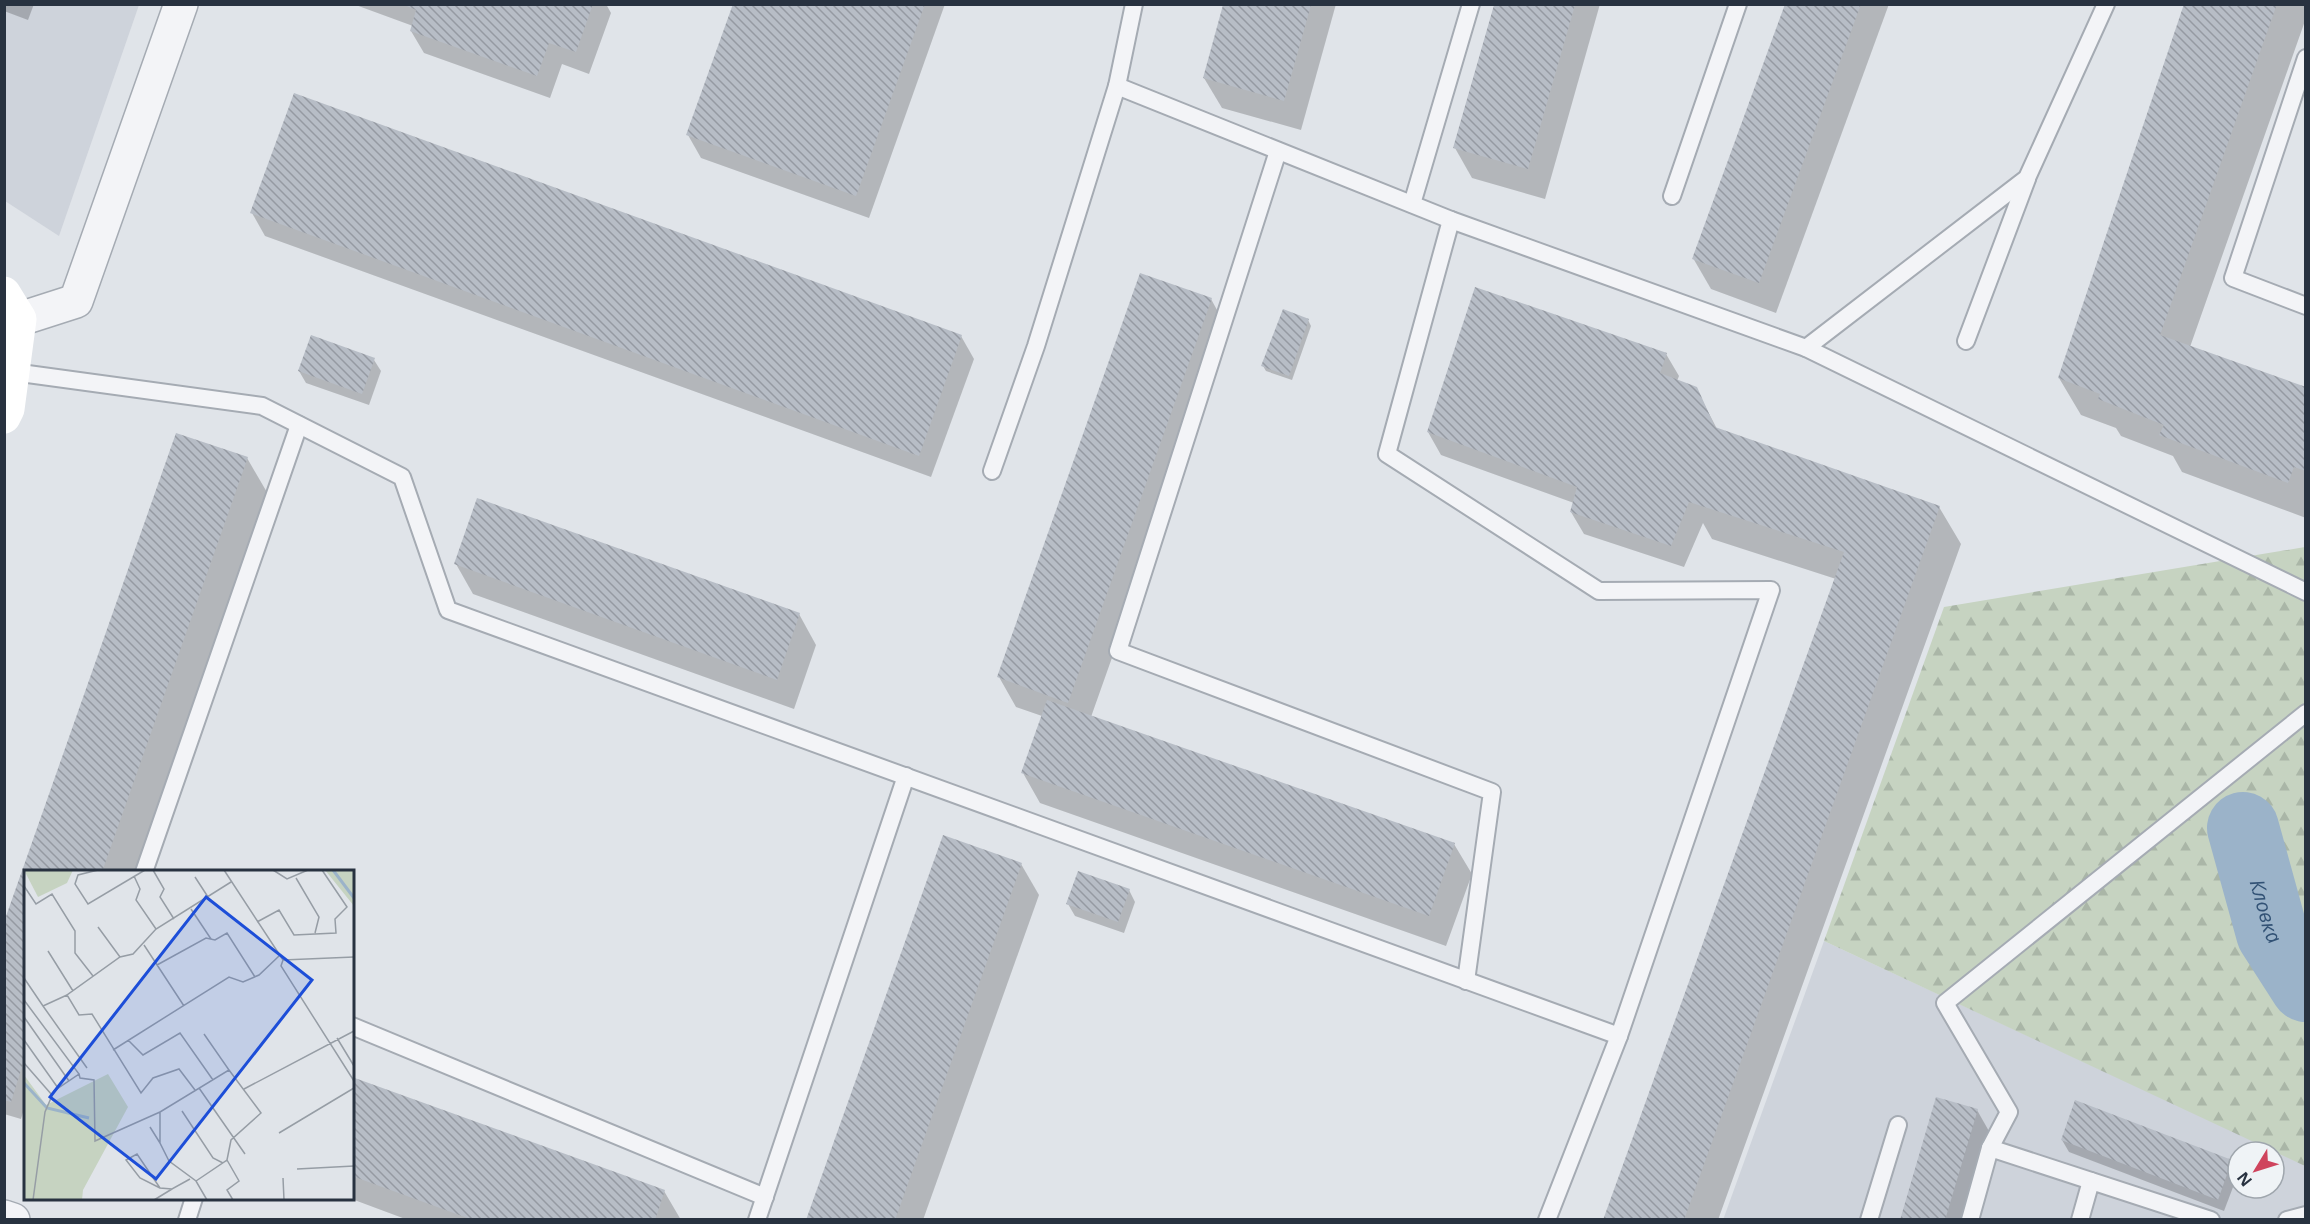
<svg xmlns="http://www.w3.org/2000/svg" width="2310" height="1224" font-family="'Open Sans',sans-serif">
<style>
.built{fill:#ced3db;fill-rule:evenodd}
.forest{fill:url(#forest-firs)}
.shadow{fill:#0003}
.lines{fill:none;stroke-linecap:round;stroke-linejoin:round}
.river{stroke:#9bb3c9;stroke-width:72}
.building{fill:url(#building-back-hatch)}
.lane-casing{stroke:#a5abb3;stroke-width:20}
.street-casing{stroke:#a5abb3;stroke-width:36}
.lane{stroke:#f3f4f7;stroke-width:16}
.street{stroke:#f3f4f7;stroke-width:33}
.secondary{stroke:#fff;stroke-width:33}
.labels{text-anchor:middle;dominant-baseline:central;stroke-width:5;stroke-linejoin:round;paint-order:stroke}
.water-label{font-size:20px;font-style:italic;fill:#325275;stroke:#eff3f6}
.inset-river{fill:none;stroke:#9bb3c9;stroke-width:3}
.inset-road{fill:none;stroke:#969da5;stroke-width:1.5}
.view{fill:#1d4ed8;fill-opacity:0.15;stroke:#1d4ed8;stroke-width:3}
.inset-edge{fill:none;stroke:#283240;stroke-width:3}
</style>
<defs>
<pattern id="forest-firs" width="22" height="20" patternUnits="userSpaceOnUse" patternTransform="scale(1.5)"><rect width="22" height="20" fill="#c6d3c1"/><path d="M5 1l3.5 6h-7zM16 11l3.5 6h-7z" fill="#aab6a7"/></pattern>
<pattern id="building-back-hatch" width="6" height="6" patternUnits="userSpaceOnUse" patternTransform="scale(1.5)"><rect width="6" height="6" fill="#b7bdc6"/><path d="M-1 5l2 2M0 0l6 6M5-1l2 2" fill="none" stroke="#959aa2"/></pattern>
</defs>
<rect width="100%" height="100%" fill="#e0e4e9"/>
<g class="built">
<path d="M 4,5 L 139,5 L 59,236 L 5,201 Z"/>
<path d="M 1824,941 L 2305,1165 L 2305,1219 L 1723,1220 ZM 2238,1152 L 2274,1152 L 2274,1188 L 2238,1188 Z"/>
</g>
<path class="forest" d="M 2305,547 L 2305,1166 L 1824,941 L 1944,607 Z"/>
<g class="shadow">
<path d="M 4,4 L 34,4 L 28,20 L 4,11 Z"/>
<path d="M 353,4 L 606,4 L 611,13 L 589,74 L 562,64 L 550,98 L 424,53 L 411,31 L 413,26 Z"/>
<path d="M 735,4 L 945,4 L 869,218 L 701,158 L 688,135 Z"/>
<path d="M 1225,4 L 1336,4 L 1301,130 L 1222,108 L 1204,78 Z"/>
<path d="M 1495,4 L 1600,4 L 1545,199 L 1472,178 L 1455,148 Z"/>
<path d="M 1786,4 L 1889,4 L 1776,313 L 1711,289 L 1693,258 Z"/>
<path d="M 2186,4 L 2306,4 L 2306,18 L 2190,347 L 2306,388 L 2306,518 L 2182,472 L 2173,456 L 2121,436 L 2116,428 L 2081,415 L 2059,378 Z"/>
<path d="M 252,213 L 961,336 L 974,359 L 931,477 L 265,236 Z"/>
<path d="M 1211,299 L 1228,330 L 1091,717 L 1454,844 L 1472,874 L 1446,946 L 1040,803 L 1023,773 L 1042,716 L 1016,707 L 999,677 Z"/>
<path d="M 1308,320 L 1311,326 L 1292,380 L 1266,371 L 1263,366 Z"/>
<path d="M 1666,354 L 1679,376 L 1677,381 L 1696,388 L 1717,429 L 1939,507 L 1961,544 L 1718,1220 L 1604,1220 L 1836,579 L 1712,539 L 1703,523 L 1684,567 L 1584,534 L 1571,512 L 1574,503 L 1441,455 L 1428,432 Z"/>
<path d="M 374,360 L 381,371 L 369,405 L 306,383 L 299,371 Z"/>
<path d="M 176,435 L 247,458 L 268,494 L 136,872 L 26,872 L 26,1103 L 21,1119 L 4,1114 L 4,926 Z"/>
<path d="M 456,564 L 799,614 L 816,645 L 794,709 L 473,594 Z"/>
<path d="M 1021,864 L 1039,895 L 923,1220 L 808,1220 Z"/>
<path d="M 1129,890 L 1135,902 L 1124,933 L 1075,916 L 1068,904 Z"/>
<path d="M 352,1079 L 664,1191 L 681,1220 L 408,1220 L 349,1198 L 352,1198 Z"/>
<path d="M 1977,1110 L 1990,1133 L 1965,1220 L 1901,1220 Z"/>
<path d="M 2062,1140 L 2231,1161 L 2238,1174 L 2224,1211 L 2069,1152 Z"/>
</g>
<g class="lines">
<path class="river" id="s1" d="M 2243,828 L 2272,933 L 2306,986"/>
</g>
<g class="building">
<path d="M 402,4 L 593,4 L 576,52 L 549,43 L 537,76 L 410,31 L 416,10 Z"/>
<path d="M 733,4 L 925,4 L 856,196 L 686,135 Z"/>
<path d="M 1785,4 L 1861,4 L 1759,283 L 1692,259 Z"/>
<path d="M 2184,4 L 2277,4 L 2160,335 L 2306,387 L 2306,471 L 2294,467 L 2288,483 L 2159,435 L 2164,425 L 2098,399 L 2100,394 L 2058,378 Z"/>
<path d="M 1223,5 L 1311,5 L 1284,101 L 1203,78 Z"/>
<path d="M 1494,5 L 1575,5 L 1528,169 L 1453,148 Z"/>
<path d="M 294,93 L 962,335 L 919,456 L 250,213 Z"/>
<path d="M 1140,273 L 1212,298 L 1068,703 L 997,677 Z"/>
<path d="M 1475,287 L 1667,353 L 1660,373 L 1697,387 L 1715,427 L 1940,506 L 1684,1220 L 1603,1220 L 1844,552 L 1689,502 L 1671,546 L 1570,512 L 1577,487 L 1427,432 Z"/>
<path d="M 1283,309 L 1309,319 L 1289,376 L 1261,366 Z"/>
<path d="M 311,335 L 375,358 L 362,394 L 298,371 Z"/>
<path d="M 176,433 L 248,457 L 102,872 L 26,872 L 26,1054 L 11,1102 L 4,1100 L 4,922 Z"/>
<path d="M 477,498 L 800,613 L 777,680 L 454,564 Z"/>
<path d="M 1047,700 L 1455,843 L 1429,916 L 1021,773 Z"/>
<path d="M 943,835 L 1022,863 L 895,1220 L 806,1220 Z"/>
<path d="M 1078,871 L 1130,889 L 1118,922 L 1066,904 Z"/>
<path d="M 352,1077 L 665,1190 L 655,1220 L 473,1220 L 352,1176 Z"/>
<path d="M 1936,1097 L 1978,1109 L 1945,1220 L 1900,1220 Z"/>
<path d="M 2075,1100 L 2232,1160 L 2218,1200 L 2061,1140 Z"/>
</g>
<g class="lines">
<g class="lane-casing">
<g id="lane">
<path d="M 2306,58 L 2233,278 L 2306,306"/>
<path d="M 1117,86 L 1134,4"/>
<path d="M 1278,151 L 1118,651 L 1492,792 L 1466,981"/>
<path d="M 1672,196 L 1738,4"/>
<path d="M 1412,204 L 1471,4"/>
<path d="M 1451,220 L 1387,454 L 1599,591 L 1771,590 L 1619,1036 L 1547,1220"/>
<path d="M 1966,341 L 2027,179"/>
<path d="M 1806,348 L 2306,592"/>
<path d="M 13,372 L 262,406 L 402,477 L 448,610 L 1619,1036"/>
<path d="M 992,471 L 1036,346 L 1117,86 L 1451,220 L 1806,348 L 2027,178 L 2106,4"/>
<path d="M 144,872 L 299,425"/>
<path d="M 352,1026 L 765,1197"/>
<path d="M 1990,1148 L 2009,1112 L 1945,1003 L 2306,713"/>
<path d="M 187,1220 L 194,1198"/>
<path d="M 757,1220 L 906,776"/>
<path d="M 1869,1220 L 1898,1125"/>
<path d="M 1970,1220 L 1990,1148 L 2211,1220"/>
<path d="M 2080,1220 L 2091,1181"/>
<path d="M 2287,1220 L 2306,1215"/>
</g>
</g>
<g class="street-casing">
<g id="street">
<path d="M 20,319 L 76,301 L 181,4"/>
<path d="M 4,1217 L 13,1220"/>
</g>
</g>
<use href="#lane" class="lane"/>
<use href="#street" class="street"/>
<path class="secondary" d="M 4,293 L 20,319 L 8,409 L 4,417"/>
</g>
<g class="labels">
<g class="water-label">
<text stroke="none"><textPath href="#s1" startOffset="86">Кловка</textPath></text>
</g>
</g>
<g transform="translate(24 870)">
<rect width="330" height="330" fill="#e0e4e9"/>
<path d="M 0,0 L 49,0 L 43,13 L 14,27 Z" fill="#c6d3c1"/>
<path d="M 301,0 L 330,0 L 330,36 ZM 84,204 L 104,237 L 59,320 L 58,330 L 0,330 L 0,205 L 22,235 Z" fill="#c6d3c1"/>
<path class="inset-river" d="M 309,0 L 330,28M 0,213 L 23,238 L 65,248"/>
<path class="inset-road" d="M 74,0 L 54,5 L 51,14 L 64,34 L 121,0M 129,0 L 140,19 L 136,27 L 150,49M 200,0 L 259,90 L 330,87M 249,0 L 263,9 L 284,0M 110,6 L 116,19 L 112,30 L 132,59M 171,7 L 184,27M 272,8 L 295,47 L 291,63M 0,16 L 12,34 L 28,24 L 51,61 L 51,83 L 69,106M 167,39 L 187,69M 233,52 L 255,40 L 270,65 L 312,63 L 311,49 L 323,37 L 298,0M 74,57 L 96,87M 120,75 L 160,136M 24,81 L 49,121M 259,90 L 257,96 L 330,211M 133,95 L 182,68 L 191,70 L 203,63 L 231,107M 0,108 L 19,136 L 43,125M 0,130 L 55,204 L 30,221 L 21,242 L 9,330M 19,136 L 63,198M 0,147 L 45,211M 180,164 L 205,200 L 136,242 L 136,273 L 145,291 L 172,311 L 183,330M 313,168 L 330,196M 0,170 L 34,218M 104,170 L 119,185 L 156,163 L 189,210M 89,180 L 205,107 L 219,112 L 235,105 L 255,86M 0,193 L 28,225M 55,204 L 56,208 L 70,210 L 71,271 L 136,242M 175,218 L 221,284M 220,219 L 330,161M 171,220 L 155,199 L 129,208 L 117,223 L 68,144 L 55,145 L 43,125 L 96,87 L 109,84 L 132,59 L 207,12M 158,241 L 189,288 L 199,293M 126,257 L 136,273M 255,263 L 330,218M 203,290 L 215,311 L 203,320 L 209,330M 273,299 L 330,296M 259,308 L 260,330M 172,311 L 203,290 L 207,270 L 237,243 L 205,200M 136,318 L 116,308 L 102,290 L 113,284 L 136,318 L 148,319 L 166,309M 130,330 L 148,319"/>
<path class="view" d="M 182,27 L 288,110 L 132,309 L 26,227 Z"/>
<rect width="330" height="330" class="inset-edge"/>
</g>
<rect width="2310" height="1224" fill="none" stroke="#283240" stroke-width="12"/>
<g transform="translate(2256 1170) rotate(232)"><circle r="28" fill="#eff3f6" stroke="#9fa6ad" stroke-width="1.5"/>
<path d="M0-4.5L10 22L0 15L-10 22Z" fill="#cf445d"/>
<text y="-9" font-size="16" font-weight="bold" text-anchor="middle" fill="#283240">N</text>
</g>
</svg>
